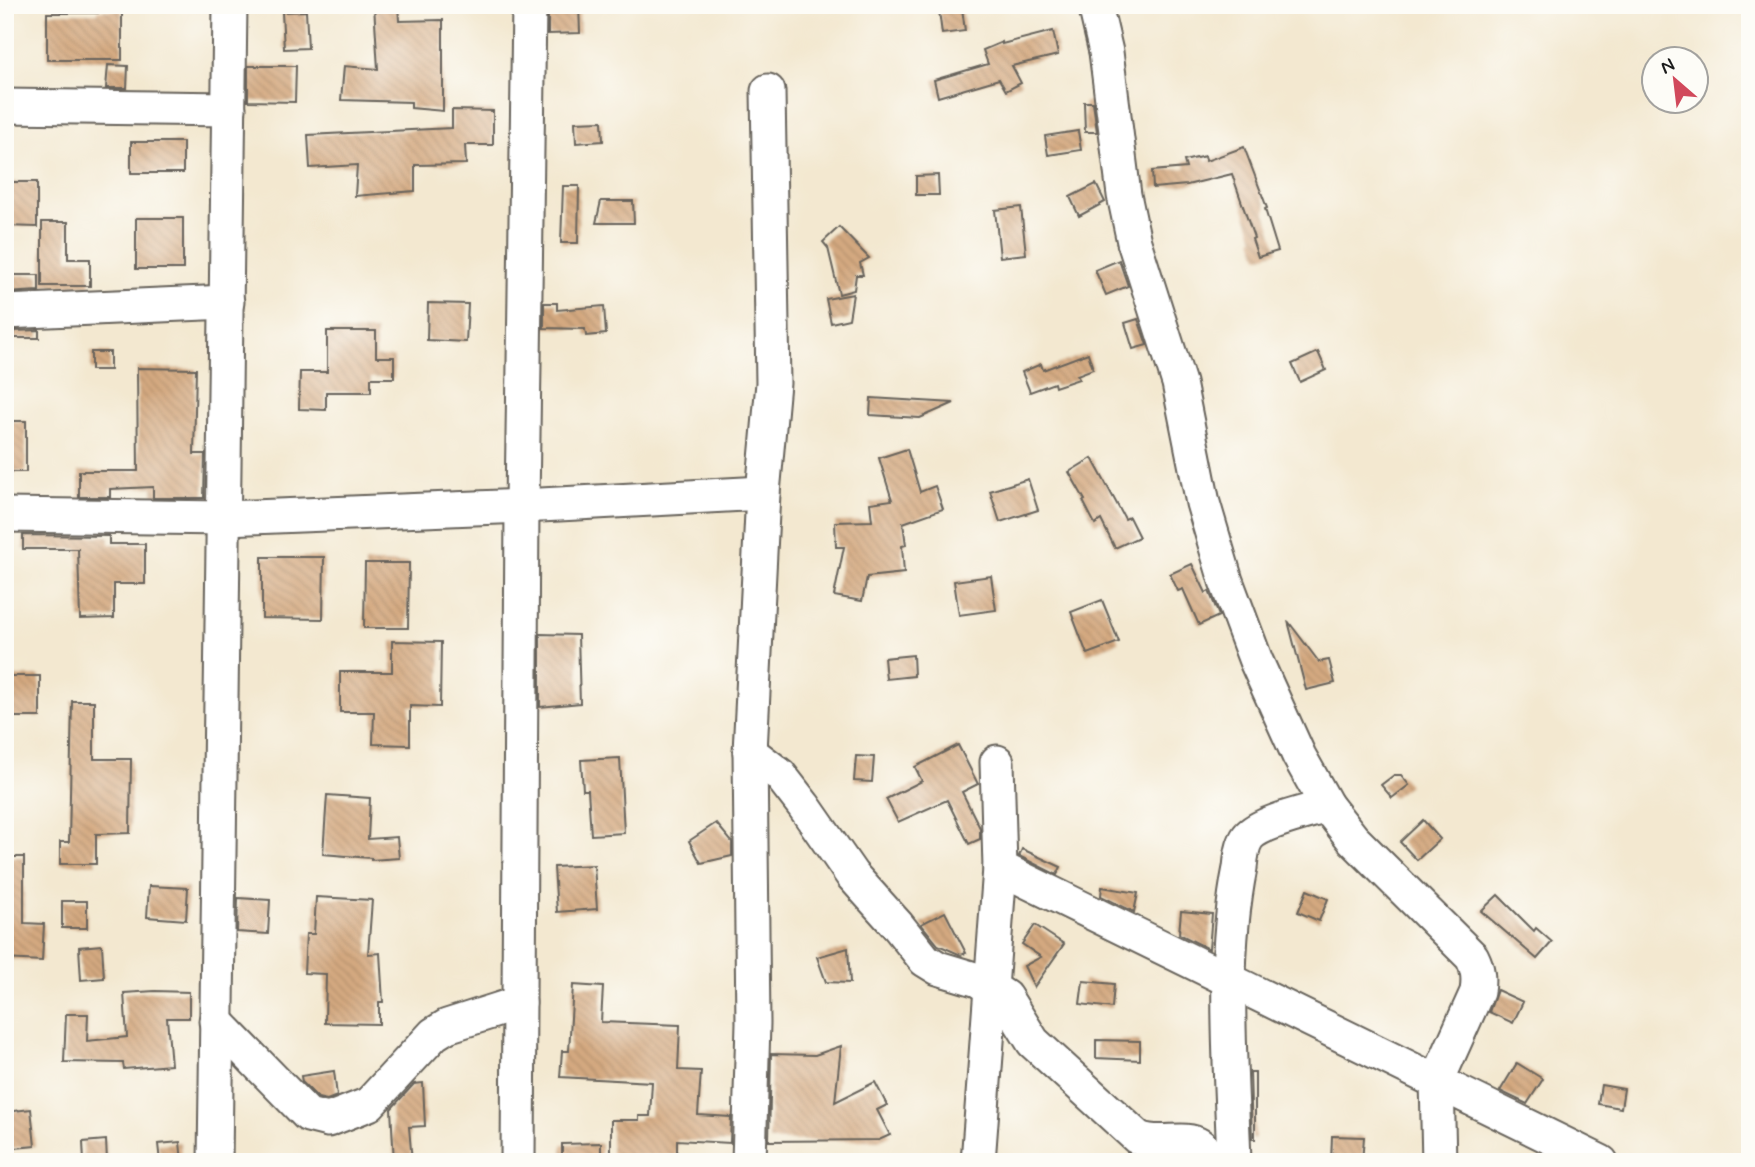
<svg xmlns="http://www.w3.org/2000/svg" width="1755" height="1167" font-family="Mynerve,sans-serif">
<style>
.building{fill:url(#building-back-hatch)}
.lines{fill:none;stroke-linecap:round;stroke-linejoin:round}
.minor-casing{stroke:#67635b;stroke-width:37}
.minor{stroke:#fff;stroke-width:33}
</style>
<defs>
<pattern id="building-back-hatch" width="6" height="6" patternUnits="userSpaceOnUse" patternTransform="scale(1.75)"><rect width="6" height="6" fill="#d4a980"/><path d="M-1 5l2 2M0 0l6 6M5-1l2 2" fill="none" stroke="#b5916e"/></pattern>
</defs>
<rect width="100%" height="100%" fill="#fdfcf7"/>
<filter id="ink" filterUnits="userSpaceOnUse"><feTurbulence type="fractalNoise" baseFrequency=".0143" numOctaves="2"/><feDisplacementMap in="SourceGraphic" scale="14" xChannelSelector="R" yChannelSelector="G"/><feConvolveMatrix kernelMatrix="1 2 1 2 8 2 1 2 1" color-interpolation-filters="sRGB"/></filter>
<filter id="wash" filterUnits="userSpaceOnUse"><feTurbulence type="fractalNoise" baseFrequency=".00686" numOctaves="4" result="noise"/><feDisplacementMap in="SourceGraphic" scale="28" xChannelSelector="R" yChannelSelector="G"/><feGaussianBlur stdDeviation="1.57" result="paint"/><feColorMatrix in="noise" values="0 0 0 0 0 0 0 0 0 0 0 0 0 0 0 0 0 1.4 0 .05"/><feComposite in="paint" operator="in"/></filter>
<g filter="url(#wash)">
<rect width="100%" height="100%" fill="#f3e8d0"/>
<g id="blocks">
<g class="building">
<path d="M 374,5 L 398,5 L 399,21 L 443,20 L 443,111 L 411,108 L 411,102 L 341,100 L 344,66 L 378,69 Z"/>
<path d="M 579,5 L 580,33 L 548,34 L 548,6 Z"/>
<path d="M 962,8 L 965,31 L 942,34 L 939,11 Z"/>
<path d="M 98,10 L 122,10 L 122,60 L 47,60 L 47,13 L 98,13 Z"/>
<path d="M 306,11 L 308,48 L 284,49 L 282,12 Z"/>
<path d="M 1053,31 L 1058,55 L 1012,66 L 1021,83 L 1006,91 L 999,79 L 938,97 L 934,80 L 988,64 L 983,50 L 1002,42 L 1002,44 Z"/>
<path d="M 108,65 L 128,66 L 127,88 L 106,88 Z"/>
<path d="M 248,66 L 296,66 L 295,102 L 248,101 Z"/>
<path d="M 1084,102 L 1093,102 L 1097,132 L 1085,132 Z"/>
<path d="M 452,110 L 493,111 L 493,145 L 465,145 L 466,164 L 415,165 L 415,191 L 355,196 L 357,165 L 310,168 L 308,135 L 452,128 Z"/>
<path d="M 602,121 L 603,141 L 576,143 L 575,122 Z"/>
<path d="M 1078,131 L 1081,150 L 1048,155 L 1045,136 Z"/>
<rect x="131" y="142" width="52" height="31"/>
<path d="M 1244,147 L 1267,208 L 1265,209 L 1278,251 L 1258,257 L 1252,239 L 1254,238 L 1232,174 L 1187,185 L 1153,188 L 1152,171 L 1186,168 L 1184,161 L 1205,156 L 1206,161 Z"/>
<path d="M 938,175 L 939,195 L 916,195 L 916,176 Z"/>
<path d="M 5,182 L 37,182 L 37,227 L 5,226 Z"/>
<path d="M 1096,184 L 1105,202 L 1079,216 L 1070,197 Z"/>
<path d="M 563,186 L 579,186 L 578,243 L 561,243 Z"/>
<path d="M 601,201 L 633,201 L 634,223 L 596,223 Z"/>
<path d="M 1021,207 L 1026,254 L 1000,257 L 995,210 Z"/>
<rect x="136" y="218" width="47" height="51"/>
<path d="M 42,222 L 68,222 L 68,259 L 90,259 L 90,286 L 42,286 Z"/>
<path d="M 839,227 L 869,258 L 860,263 L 863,275 L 856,275 L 854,290 L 839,294 L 828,248 L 823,242 Z"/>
<path d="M 1119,260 L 1128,286 L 1106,295 L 1095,270 Z"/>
<path d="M 5,275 L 39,275 L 39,291 L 5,293 Z"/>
<path d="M 853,294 L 849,319 L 831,323 L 826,299 Z"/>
<path d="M 428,303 L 468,304 L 466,342 L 427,340 Z"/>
<path d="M 544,303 L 557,303 L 557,310 L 604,306 L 606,334 L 586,336 L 585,329 L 544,328 Z"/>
<path d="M 1138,319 L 1147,345 L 1133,349 L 1125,323 Z"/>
<path d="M 39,330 L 39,338 L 14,338 L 14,331 Z"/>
<path d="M 327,331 L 376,331 L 376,357 L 394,357 L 394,378 L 371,378 L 371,392 L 326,392 L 326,410 L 299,409 L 300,372 L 327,372 Z"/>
<rect x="91" y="352" width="19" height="18"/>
<path d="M 1318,352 L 1326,370 L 1300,382 L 1292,364 Z"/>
<path d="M 1088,353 L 1093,369 L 1077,375 L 1079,379 L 1055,387 L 1054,383 L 1030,392 L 1022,372 L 1041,364 L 1043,370 Z"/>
<path d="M 137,368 L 196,369 L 194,454 L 205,454 L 204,498 L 153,498 L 153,487 L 110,489 L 110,497 L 79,497 L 79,471 L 138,471 Z"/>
<path d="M 871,398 L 954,403 L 920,418 L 870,415 Z"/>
<rect x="5" y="421" width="21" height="51"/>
<path d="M 907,449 L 920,492 L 935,486 L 943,509 L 903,523 L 906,545 L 902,546 L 904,573 L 867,577 L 862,601 L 834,596 L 844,547 L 836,547 L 835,522 L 872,521 L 870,503 L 892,500 L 879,458 Z"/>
<path d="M 1092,458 L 1125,519 L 1129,517 L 1139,537 L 1115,548 L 1101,520 L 1095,524 L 1083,501 L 1085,500 L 1069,472 Z"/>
<path d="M 1028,479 L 1038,510 L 1000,522 L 990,491 Z"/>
<path d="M 23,535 L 109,536 L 109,544 L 145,544 L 145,584 L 114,584 L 114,618 L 80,619 L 78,549 L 23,549 Z"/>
<path d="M 262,557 L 324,557 L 323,619 L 262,618 Z"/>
<path d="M 365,563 L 409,563 L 408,628 L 364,628 Z"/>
<path d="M 1192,564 L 1206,593 L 1209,591 L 1219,616 L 1199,625 L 1183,589 L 1178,591 L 1170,574 Z"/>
<path d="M 991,576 L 996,610 L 959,615 L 954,581 Z"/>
<path d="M 1102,600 L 1119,642 L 1087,654 L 1071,612 Z"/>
<path d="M 1288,621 L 1319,662 L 1329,660 L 1335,683 L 1306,690 Z"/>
<path d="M 540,634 L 578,635 L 580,703 L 540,707 Z"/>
<path d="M 392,641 L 441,642 L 440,707 L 410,706 L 410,745 L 373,744 L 374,712 L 340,712 L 340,672 L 392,672 Z"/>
<path d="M 913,655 L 914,676 L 886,679 L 884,658 Z"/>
<rect x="5" y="676" width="35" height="41"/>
<path d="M 72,701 L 94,701 L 94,759 L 131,759 L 130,833 L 96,834 L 96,864 L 60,864 L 60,842 L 69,842 Z"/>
<path d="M 958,745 L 978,784 L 962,792 L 980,828 L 980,839 L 969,844 L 947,800 L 898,822 L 886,799 L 922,781 L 915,767 Z"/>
<path d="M 856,756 L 874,757 L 872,782 L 854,781 Z"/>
<path d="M 620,758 L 624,833 L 591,835 L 588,790 L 583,790 L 581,760 Z"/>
<path d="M 1394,775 L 1401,775 L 1409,785 L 1392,798 L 1381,785 Z"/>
<path d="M 327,795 L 370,798 L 368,839 L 397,837 L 399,858 L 371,860 L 371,858 L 323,854 Z"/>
<path d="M 1423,820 L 1440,839 L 1417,860 L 1400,842 Z"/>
<path d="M 716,823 L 732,842 L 732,856 L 701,863 L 689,841 Z"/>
<path d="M 1022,849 L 1061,867 L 1057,875 L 1019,856 Z"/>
<path d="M 5,857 L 24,857 L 24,923 L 44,924 L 42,961 L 5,959 Z"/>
<path d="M 594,865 L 597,909 L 557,912 L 554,867 Z"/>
<path d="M 149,886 L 188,888 L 186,920 L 147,917 Z"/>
<path d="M 1102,887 L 1138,893 L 1134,912 L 1101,896 Z"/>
<path d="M 1307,890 L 1328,899 L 1319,921 L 1298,912 Z"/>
<path d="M 1498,895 L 1534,931 L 1536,928 L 1552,942 L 1537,959 L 1481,911 Z"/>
<path d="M 316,897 L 372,900 L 368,954 L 380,953 L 383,1002 L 379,1002 L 379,1024 L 325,1023 L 326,974 L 304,973 L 306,934 L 314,934 Z"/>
<path d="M 238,898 L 270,900 L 268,934 L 237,932 Z"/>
<rect x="62" y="901" width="25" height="27"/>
<path d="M 1181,911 L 1212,914 L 1209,949 L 1179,934 Z"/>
<path d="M 945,912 L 966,953 L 961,955 L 938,945 L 921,924 Z"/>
<path d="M 1035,925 L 1064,944 L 1034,987 L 1024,966 L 1041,957 L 1022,944 Z"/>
<path d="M 102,945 L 104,978 L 81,980 L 79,947 Z"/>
<path d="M 848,948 L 850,983 L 826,982 L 817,957 Z"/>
<path d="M 1083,981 L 1114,984 L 1112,1008 L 1080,1004 Z"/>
<path d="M 573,985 L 603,987 L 601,1022 L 680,1025 L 678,1070 L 701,1071 L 698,1115 L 731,1117 L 730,1143 L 677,1140 L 677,1156 L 611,1156 L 611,1120 L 639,1120 L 639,1116 L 650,1116 L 652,1082 L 560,1077 L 562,1051 L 569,1051 Z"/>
<path d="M 1497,990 L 1523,1002 L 1513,1023 L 1489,1012 Z"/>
<path d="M 155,991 L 189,992 L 189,1018 L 167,1018 L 171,1065 L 124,1069 L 123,1063 L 64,1062 L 66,1014 L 88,1014 L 87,1041 L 127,1037 L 124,993 Z"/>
<path d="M 1096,1040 L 1140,1041 L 1140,1060 L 1096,1058 Z"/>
<path d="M 841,1046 L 835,1102 L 875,1082 L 887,1105 L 877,1110 L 890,1135 L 879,1140 L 769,1141 L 771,1054 L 815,1055 Z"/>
<path d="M 1517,1063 L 1543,1079 L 1527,1104 L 1500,1091 Z"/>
<path d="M 334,1071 L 337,1096 L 327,1100 L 318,1098 L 302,1082 L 301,1076 Z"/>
<path d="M 1250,1072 L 1255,1072 L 1255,1139 L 1252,1139 Z"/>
<path d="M 423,1083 L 425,1126 L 409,1127 L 412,1162 L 394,1162 L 391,1109 L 414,1084 Z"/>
<path d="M 1601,1085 L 1624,1089 L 1621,1108 L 1598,1104 Z"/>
<path d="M 31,1109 L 35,1146 L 5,1149 L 5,1112 Z"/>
<path d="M 1332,1136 L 1364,1137 L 1362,1162 L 1331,1162 Z"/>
<path d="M 106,1140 L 107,1161 L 84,1162 L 83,1142 Z"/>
<path d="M 180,1142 L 182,1162 L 160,1162 L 158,1144 Z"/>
<path d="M 601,1143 L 601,1162 L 562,1162 L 562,1144 Z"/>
</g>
</g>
</g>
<g filter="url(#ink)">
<use href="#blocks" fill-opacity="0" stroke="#67635b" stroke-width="2"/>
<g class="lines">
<g class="minor-casing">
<g id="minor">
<path d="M 1095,5 L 1106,52 L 1124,195 L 1134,242 L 1179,383 L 1203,503 L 1226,581 L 1256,661 L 1299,756 L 1327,806 L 1353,839 L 1472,957 C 1478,969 1479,978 1477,992 L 1437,1081 L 1439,1162"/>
<path d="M 5,106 L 229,109"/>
<path d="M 5,312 L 227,302"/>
<path d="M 5,515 L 225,518 L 522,506 L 763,493"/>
<path d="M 750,752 L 780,775 L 804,806 L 852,875 L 898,926 L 925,960 L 938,968 L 978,980 L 1005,997 L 1033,1042 L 1137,1137 C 1156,1148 1184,1135 1199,1145 C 1205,1149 1210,1156 1215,1162"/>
<path d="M 1000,868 L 1601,1162"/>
<path d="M 216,1021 L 308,1115 L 328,1120 L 369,1104 L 434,1034 L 447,1026 L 519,1003"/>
<path d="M 215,1162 L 230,5"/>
<path d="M 518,1162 L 522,506 L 529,5"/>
<path d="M 749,1162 L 753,1023 L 750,752 L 763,493 L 773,383 L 768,91"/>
<path d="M 978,1162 L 1000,868 L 997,762"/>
<path d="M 1234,1162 C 1231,1065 1221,963 1240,868 C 1241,858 1242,845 1248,837 C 1260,822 1308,812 1327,806"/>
</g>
</g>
<use href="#minor" class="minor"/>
</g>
</g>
<rect width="1755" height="1167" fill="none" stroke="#fdfcf7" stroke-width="28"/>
<g transform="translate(1675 80) rotate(332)"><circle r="33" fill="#fdfcf7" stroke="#a3a29f" stroke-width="2"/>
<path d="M0-5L12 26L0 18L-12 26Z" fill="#d1495b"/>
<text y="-10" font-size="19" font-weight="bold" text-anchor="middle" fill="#1c1c1c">N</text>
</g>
</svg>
